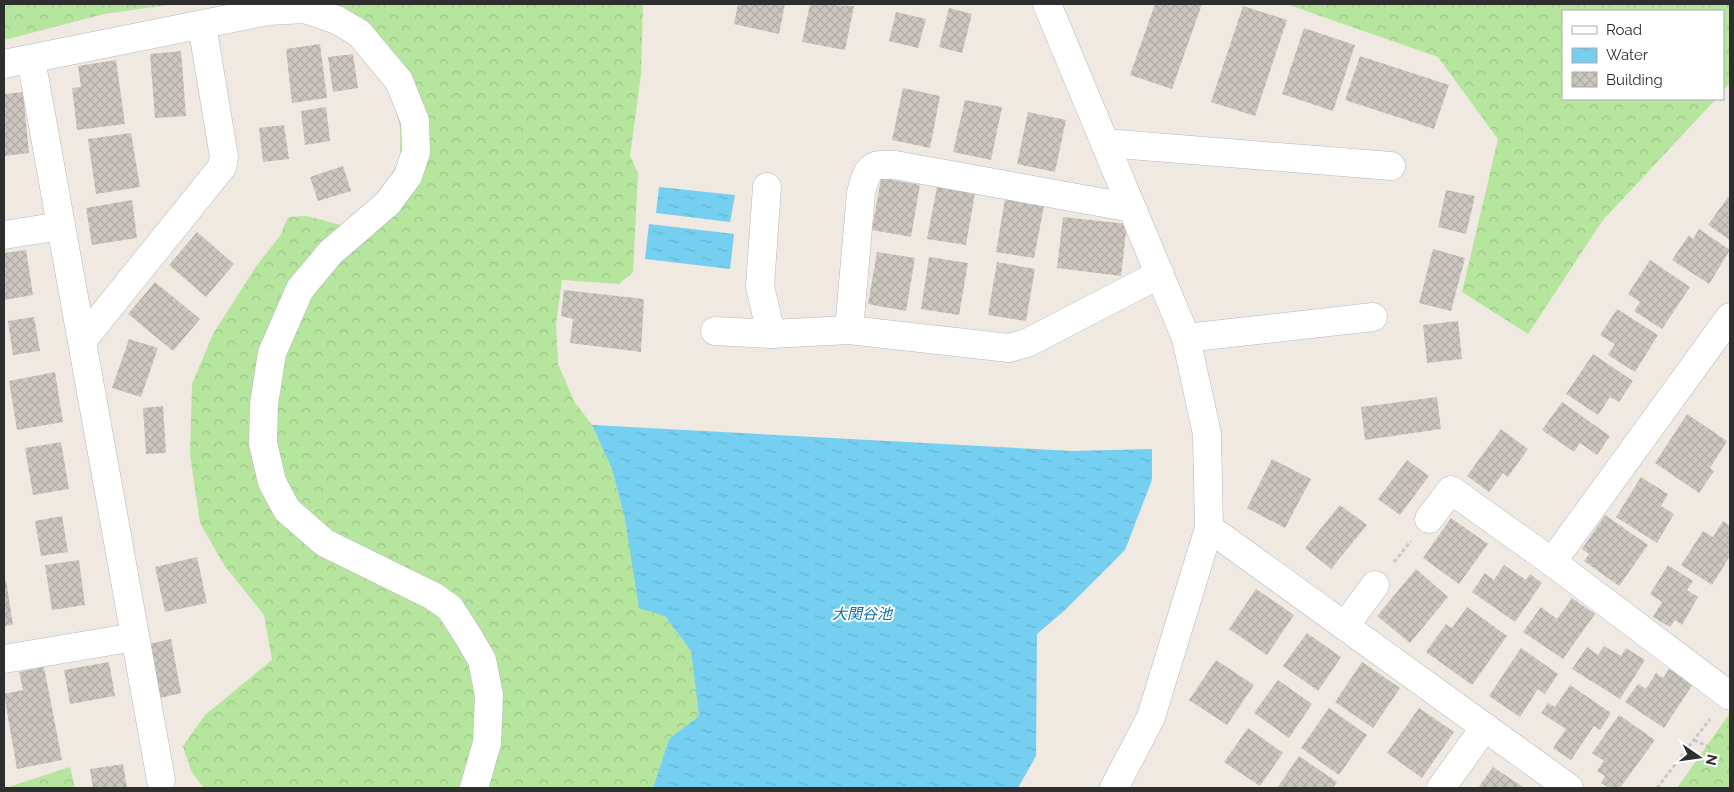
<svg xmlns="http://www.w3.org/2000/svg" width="1734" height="792" font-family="Raleway,'Noto Sans JP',sans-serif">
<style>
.forest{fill:url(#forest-crowns)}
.water{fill:url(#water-ripples)}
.building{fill:url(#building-cross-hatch)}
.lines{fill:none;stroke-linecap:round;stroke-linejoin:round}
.street-casing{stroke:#b4b7c1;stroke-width:29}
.secondary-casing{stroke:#b4b7c1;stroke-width:29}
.path{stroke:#c9c9c9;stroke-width:3;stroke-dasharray:4 2.5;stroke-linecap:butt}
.street{stroke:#fff;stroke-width:28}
.secondary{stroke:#fff;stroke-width:28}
.labels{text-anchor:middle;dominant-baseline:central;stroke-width:4;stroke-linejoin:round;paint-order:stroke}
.water-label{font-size:15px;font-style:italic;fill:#0d6fa3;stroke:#fff}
</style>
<defs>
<pattern id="forest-crowns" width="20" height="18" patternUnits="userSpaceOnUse" patternTransform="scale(1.25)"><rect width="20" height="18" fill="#b6e59e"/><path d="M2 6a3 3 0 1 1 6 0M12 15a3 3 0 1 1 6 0" fill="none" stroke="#9dc588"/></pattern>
<pattern id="water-ripples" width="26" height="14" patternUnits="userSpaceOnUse" patternTransform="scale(1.25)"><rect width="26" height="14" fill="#75cff0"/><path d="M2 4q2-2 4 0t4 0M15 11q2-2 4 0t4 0" fill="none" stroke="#66b2ce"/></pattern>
<pattern id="building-cross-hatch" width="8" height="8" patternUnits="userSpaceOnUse" patternTransform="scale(1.25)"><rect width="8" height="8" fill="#cbc7bf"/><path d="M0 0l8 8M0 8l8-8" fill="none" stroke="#afaba4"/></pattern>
</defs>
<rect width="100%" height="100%" fill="#efe9e1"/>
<g class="forest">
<path d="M 4,4 L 176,4 L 104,14 L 4,40 Z"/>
<path d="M 325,4 L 643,4 L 641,74 L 630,156 L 638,173 L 633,272 L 619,284 L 562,280 L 556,324 L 558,364 L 574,401 L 592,425 L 612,469 L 625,519 L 665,616 L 691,651 L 699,716 L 669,739 L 653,788 L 204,788 L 191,771 L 183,746 L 205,715 L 272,660 L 264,615 L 224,565 L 200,523 L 190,454 L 192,384 L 213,334 L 257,265 L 280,236 L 288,217 L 307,216 L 355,229 L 378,198 L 400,159 L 400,126 L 388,84 Z"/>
<path d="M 1286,4 L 1730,4 L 1730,83 L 1723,91 L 1723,11 L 1563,11 L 1563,99 L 1716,99 L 1603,220 L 1528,334 L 1462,292 L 1498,139 L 1438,57 Z"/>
<path d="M 1730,713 L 1730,788 L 1677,788 Z"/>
<path d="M 70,767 L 75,788 L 4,788 L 4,784 L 5,788 Z"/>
</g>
<g class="water">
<path d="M 659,187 L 735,195 L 730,222 L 656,213 Z"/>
<path d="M 649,224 L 734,234 L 730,269 L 645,259 Z"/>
<path d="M 592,425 L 1072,451 L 1152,449 L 1152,480 L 1125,550 L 1064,611 L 1037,634 L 1036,756 L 1018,788 L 653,788 L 669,739 L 699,716 L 691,651 L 665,616 L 639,608 L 625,519 L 612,469 Z"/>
</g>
<g class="building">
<path d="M 738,4 L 785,4 L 779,34 L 734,24 Z"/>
<path d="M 810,4 L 854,6 L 845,50 L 802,42 Z"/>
<path d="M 1155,4 L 1202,4 L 1172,89 L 1130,75 Z"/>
<path d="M 1243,6 L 1287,20 L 1255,116 L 1211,102 Z"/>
<path d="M 949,8 L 972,14 L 962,53 L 939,47 Z"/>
<path d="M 896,12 L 926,19 L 918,48 L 889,41 Z"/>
<path d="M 1304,28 L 1355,45 L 1333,111 L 1282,94 Z"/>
<path d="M 320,44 L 327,98 L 292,103 L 286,49 Z"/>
<path d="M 181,51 L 186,116 L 155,118 L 150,54 Z"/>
<path d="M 353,54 L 358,88 L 333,92 L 328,57 Z"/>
<path d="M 1360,56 L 1449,85 L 1434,129 L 1345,100 Z"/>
<path d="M 116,60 L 125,124 L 77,130 L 72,88 L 81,87 L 78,66 Z"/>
<path d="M 903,88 L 940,96 L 930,148 L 892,140 Z"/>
<path d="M 23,92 L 29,153 L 4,156 L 4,94 Z"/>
<path d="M 965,100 L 1002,107 L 991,160 L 953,152 Z"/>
<path d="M 326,107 L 330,141 L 305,145 L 301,111 Z"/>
<path d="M 1028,112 L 1066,120 L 1055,172 L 1017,164 Z"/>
<path d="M 284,125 L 289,159 L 263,162 L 259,128 Z"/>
<path d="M 131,133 L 140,187 L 96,194 L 88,139 Z"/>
<path d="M 343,166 L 351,191 L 318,201 L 310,177 Z"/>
<path d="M 881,178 L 920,185 L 911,237 L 872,230 Z"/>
<path d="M 937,187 L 975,193 L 966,245 L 927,239 Z"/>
<path d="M 1446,190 L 1475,196 L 1466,234 L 1438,227 Z"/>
<path d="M 1728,197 L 1730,199 L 1730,240 L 1708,225 Z"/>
<path d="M 1005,199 L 1044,206 L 1034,258 L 996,252 Z"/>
<path d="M 132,200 L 137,238 L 92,245 L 86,208 Z"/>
<path d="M 1063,217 L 1127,224 L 1121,276 L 1057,268 Z"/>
<path d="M 1699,229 L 1730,250 L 1709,284 L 1672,260 L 1689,235 L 1693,239 Z"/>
<path d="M 197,232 L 234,264 L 206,297 L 169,265 Z"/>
<path d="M 1433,249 L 1465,258 L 1451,311 L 1419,303 Z"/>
<path d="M 26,250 L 33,295 L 4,300 L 4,253 Z"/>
<path d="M 877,252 L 915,258 L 906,311 L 868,304 Z"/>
<path d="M 929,257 L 968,263 L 959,315 L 921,309 Z"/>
<path d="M 1650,260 L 1690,287 L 1662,329 L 1634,311 L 1640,302 L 1628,294 Z"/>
<path d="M 997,262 L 1035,269 L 1026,321 L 988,315 Z"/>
<path d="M 155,282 L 200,319 L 173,351 L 128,314 Z"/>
<path d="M 564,290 L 644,299 L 641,352 L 570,343 L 573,319 L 561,316 Z"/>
<path d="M 1617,309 L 1658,335 L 1635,372 L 1608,355 L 1615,344 L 1600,335 Z"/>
<path d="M 34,317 L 40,351 L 13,355 L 8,321 Z"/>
<path d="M 1458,321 L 1462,359 L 1427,363 L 1423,325 Z"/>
<path d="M 129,339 L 158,348 L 141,397 L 112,388 Z"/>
<path d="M 1593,354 L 1633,381 L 1619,402 L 1610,397 L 1598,415 L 1566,394 Z"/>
<path d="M 55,372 L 63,422 L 17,430 L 9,381 Z"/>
<path d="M 1437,397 L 1441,429 L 1365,440 L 1361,407 Z"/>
<path d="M 1562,402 L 1610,436 L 1597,455 L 1580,443 L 1574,452 L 1542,430 Z"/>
<path d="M 163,406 L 166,453 L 146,454 L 143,408 Z"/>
<path d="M 1687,414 L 1727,441 L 1710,468 L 1714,471 L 1699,493 L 1655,463 Z"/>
<path d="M 1501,429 L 1528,449 L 1508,477 L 1503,473 L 1489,492 L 1467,476 Z"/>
<path d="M 61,442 L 69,489 L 33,495 L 25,448 Z"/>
<path d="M 1272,459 L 1311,479 L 1285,528 L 1247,508 Z"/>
<path d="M 1407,460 L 1429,476 L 1400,515 L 1378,499 Z"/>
<path d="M 1641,477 L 1668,494 L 1661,506 L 1674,514 L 1657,543 L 1616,517 Z"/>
<path d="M 1340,505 L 1367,525 L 1331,569 L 1305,548 Z"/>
<path d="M 1605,515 L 1648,545 L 1619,586 L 1584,561 L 1589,554 L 1582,549 Z"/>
<path d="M 62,516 L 68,552 L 41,556 L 35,521 Z"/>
<path d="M 1451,518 L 1488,544 L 1459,584 L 1423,558 Z"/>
<path d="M 1723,521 L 1730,526 L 1730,556 L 1712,585 L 1681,565 L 1703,531 L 1713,537 Z"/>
<path d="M 197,557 L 207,603 L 165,612 L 155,567 Z"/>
<path d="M 79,560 L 85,605 L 52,610 L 45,565 Z"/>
<path d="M 1504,565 L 1526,580 L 1530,574 L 1542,583 L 1515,622 L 1472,592 L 1485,573 L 1494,580 Z"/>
<path d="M 1668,565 L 1693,581 L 1687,590 L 1698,597 L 1682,625 L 1675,620 L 1670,627 L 1653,617 L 1662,602 L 1650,594 Z"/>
<path d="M 1416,569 L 1448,597 L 1410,643 L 1377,616 Z"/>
<path d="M 4,580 L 6,580 L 13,625 L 4,626 Z"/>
<path d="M 1256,589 L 1294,615 L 1267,655 L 1229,629 Z"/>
<path d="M 1572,598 L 1595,614 L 1563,659 L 1523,632 L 1541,607 L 1557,619 Z"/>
<path d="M 1467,607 L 1507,636 L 1472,685 L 1426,652 L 1446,624 L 1452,628 Z"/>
<path d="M 1307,633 L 1341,657 L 1318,691 L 1283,666 Z"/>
<path d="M 171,639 L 181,693 L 160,698 L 149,644 Z"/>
<path d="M 1604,646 L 1621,656 L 1626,648 L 1645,660 L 1620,699 L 1572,669 L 1587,647 L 1598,655 Z"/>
<path d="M 1521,648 L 1558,674 L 1545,694 L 1538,689 L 1520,717 L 1489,696 Z"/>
<path d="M 1216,660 L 1254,685 L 1227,725 L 1189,700 Z"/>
<path d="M 109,662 L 115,696 L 70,704 L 64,670 Z"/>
<path d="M 1362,662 L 1400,688 L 1373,728 L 1335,702 Z"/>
<path d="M 44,667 L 62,760 L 17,769 L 4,694 L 23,690 L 19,672 Z"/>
<path d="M 1669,669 L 1693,684 L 1664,728 L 1625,702 L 1638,684 L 1646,689 L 1656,673 L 1663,678 Z"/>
<path d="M 1278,680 L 1312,704 L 1289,738 L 1254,713 Z"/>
<path d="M 1570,685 L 1611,713 L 1600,730 L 1594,726 L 1571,760 L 1553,748 L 1566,729 L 1541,713 L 1548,703 L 1555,707 Z"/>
<path d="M 1329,708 L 1367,735 L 1339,775 L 1301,748 Z"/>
<path d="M 1419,708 L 1454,732 L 1422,778 L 1387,753 Z"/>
<path d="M 1619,715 L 1655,740 L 1620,788 L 1609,788 L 1601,783 L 1605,776 L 1597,771 L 1604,761 L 1592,753 Z"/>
<path d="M 1248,728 L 1283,753 L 1260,786 L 1224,762 Z"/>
<path d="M 1299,756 L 1337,782 L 1333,788 L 1277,788 Z"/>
<path d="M 123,764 L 127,788 L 93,788 L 90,769 Z"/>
<path d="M 1493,767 L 1523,787 L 1522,788 L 1478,788 Z"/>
</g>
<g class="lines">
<g class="street-casing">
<g id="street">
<path d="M 31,59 L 161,780"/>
<path d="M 4,64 L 268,11 L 305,9 L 337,20 L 359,33 L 399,81 L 415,121 L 416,152 L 408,176 L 388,203 L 331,252 L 300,289 L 272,353 L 264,404 L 263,443 L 272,482 L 287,510 L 325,543 L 433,596 L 450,608 L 468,636 L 482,660 L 489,695 L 487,743 L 474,788"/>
<path d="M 1105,143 L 1391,166"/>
<path d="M 767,187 L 760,286 L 771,334"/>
<path d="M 4,235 L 61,226"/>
<path d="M 849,330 L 861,193 C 867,169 869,163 895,165 L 1132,208"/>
<path d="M 715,331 L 771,334 L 849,330 L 1009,348 L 1027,343 L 1160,274"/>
<path d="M 1186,338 L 1373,317"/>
<path d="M 82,341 L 222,167 L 224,157 L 202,25"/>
<path d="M 1429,519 L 1451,490 L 1552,562 L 1730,696"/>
<path d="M 1209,528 L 1569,788"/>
<path d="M 1552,562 L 1730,317"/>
<path d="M 1345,626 L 1375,585"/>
<path d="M 4,659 L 135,637"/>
<path d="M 1441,788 L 1485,727"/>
</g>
</g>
<g class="secondary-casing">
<path id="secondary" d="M 1047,4 L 1186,338 L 1207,434 L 1209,528 L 1151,717 L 1114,788"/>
</g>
<g class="path">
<path d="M 1394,562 L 1411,541"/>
<path d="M 1694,740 L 1707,746"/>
<path d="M 1657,788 L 1710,719"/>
</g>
<use href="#street" class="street"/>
<use href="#secondary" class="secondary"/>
</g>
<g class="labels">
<g class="water-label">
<text x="862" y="614">大関谷池</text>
</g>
</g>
<rect width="1734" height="792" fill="none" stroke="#2e2e2e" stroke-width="10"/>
<rect x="1562" y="10" width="162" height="90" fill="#ffffff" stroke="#ababab"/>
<rect x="1572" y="26" width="25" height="8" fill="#ffffff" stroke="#ababab"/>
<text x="1606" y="35" font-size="15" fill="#2e2e2e">Road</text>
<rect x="1572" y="48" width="25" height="15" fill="url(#water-ripples)" stroke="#ababab"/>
<text x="1606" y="60" font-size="15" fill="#2e2e2e">Water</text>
<rect x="1572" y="72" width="25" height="15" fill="url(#building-cross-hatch)" stroke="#ababab"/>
<text x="1606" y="85" font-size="15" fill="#2e2e2e">Building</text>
<g transform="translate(1699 757) rotate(103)" stroke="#ffffff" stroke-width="4" paint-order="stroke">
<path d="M0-4L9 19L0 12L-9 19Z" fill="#2e2e2e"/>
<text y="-8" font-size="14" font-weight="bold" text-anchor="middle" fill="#2e2e2e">N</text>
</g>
</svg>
